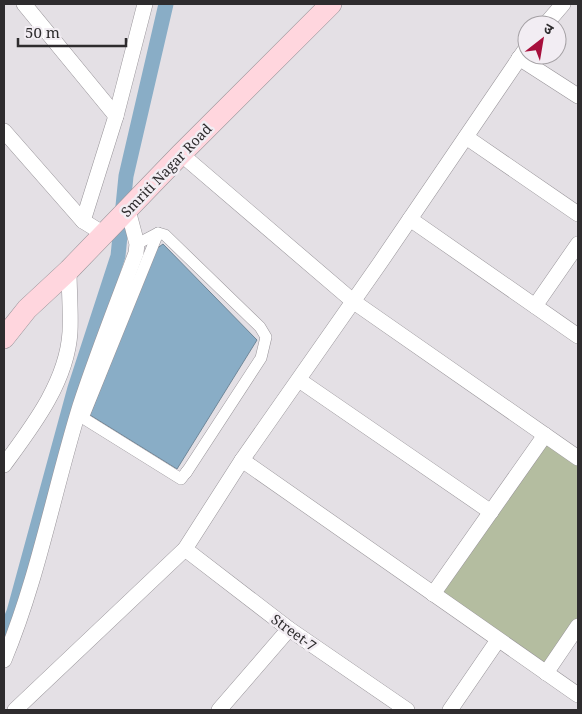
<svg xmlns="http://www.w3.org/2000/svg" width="582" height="714" font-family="'Noto Serif','Noto Sans Devanagari',serif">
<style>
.green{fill:#b4bda0}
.water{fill:#89adc6;stroke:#6e8698}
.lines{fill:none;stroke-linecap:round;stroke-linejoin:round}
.canal{stroke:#89adc6;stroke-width:15}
.pedestrian-casing{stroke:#989499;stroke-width:12}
.minor-casing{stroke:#989499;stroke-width:16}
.secondary-casing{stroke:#989499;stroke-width:22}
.pedestrian{stroke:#fff;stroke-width:11}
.minor{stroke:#fff;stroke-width:15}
.secondary{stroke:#ffd6de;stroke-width:21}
.labels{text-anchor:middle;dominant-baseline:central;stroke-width:5;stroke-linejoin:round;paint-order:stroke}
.street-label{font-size:14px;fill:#2e2c2e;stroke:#f2edf3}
</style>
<rect width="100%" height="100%" fill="#e4e0e5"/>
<path class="green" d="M 545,435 L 578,458 L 578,626 L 546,673 L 433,594 Z"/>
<path class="water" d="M 163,244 L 257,340 L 177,469 L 90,415 L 156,249 Z"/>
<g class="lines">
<path class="canal" d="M 4,636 L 14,612 L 75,388 L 118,256 L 126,176 L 166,4"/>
<g class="pedestrian-casing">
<g id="pedestrian">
<path d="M 158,233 L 83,418 L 181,479 L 187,471"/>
<path d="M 137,244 L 158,233 L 165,235 L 260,327 L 266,337 L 261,358 L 186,473"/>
</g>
</g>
<g class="minor-casing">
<g id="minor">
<path d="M 24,4 L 116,116"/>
<path d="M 545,25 L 563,4"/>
<path d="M 519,58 L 578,96"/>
<path d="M 4,131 L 83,221 L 104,234"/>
<path d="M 466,137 L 578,214"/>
<path d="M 181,154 L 354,302 L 578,458"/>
<path d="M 410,219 L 578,336"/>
<path d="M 83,221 L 116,116 L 145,4"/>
<path d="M 535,306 L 578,244"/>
<path d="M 299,380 L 491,512"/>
<path d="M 242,460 L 578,695"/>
<path d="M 4,465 C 32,427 67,382 70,332 C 71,311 69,290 69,270"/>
<path d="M 185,549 L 289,629 L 407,710"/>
<path d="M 433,594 L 545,435"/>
<path d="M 4,660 C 38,579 54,490 80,406 C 97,354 117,304 136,253 L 137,244 L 128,210"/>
<path d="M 546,673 L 578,626"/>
<path d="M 15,710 L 185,549 L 242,460 L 380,263 L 527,47"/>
<path d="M 219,710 L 289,629"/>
<path d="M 450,710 L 498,640"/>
</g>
</g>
<g class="secondary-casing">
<path id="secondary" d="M 4,338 L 27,309 L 69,270 L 181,154 L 331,4"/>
</g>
<use href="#pedestrian" class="pedestrian"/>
<use href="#minor" class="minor"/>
<use href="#secondary" class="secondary"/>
</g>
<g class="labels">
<g class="street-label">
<text transform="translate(166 170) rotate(-46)">Smriti Nagar Road</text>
<text transform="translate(294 632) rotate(36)">Street-7</text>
</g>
</g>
<rect width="582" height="714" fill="none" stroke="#2e2c2e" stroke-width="10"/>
<g transform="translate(542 40) rotate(31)"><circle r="24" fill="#f2edf3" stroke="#a4a0a4"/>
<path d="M0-4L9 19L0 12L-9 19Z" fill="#a70f3c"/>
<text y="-8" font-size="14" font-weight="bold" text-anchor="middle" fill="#2e2c2e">उ</text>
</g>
<path d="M18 38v8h108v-8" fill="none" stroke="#2e2c2e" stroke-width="2.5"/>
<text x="25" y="38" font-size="15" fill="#2e2c2e" stroke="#f2edf3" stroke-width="4" paint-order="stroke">50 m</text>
</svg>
